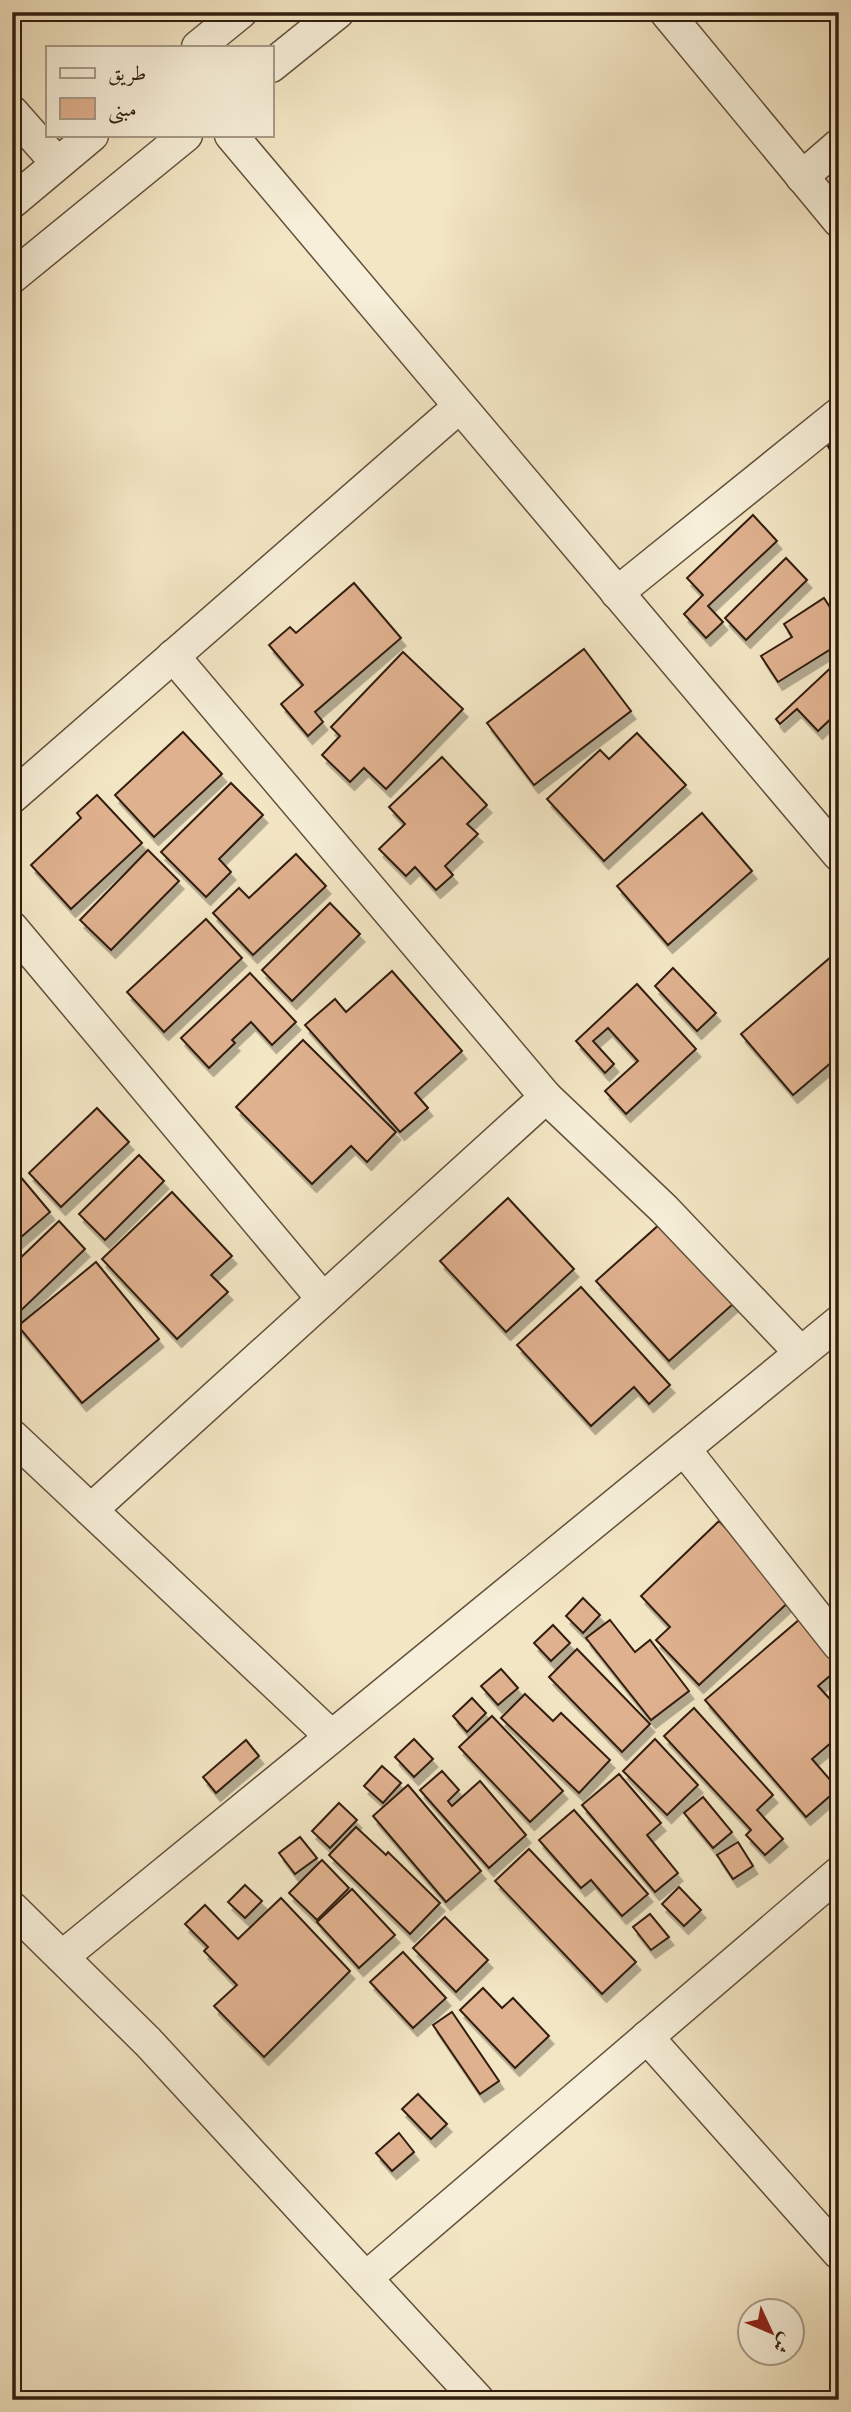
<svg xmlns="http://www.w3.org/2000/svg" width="851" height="2412" font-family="'Old Standard TT',Amiri,serif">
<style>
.building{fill:#e0b18f;stroke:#311e0f;stroke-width:2;filter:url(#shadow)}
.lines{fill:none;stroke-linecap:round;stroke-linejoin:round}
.minor-casing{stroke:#62503c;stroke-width:35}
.minor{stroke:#f7efd9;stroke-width:32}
</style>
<defs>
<filter id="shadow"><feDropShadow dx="4.5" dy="8" stdDeviation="0" flood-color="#0004"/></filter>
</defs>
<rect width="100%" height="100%" fill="#f3e6c4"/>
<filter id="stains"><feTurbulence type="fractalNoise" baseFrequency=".00286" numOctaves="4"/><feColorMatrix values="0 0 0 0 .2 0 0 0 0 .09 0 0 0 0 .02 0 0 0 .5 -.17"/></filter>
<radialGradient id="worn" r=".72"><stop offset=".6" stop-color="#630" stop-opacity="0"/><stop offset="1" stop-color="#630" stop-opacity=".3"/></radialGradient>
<g class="building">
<path d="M 839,431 L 839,466 L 824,439 Z"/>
<path d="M 753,515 L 777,541 L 708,606 L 723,622 L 706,638 L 684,614 L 703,595 L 687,578 Z"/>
<path d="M 786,558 L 807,580 L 746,640 L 725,618 Z"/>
<path d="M 354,583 L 401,638 L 315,712 L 323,722 L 308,736 L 281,704 L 303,685 L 269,645 L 290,627 L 296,633 Z"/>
<path d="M 824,598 L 839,621 L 839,644 L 778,682 L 761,656 L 792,637 L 784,624 Z"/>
<path d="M 584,649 L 631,711 L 534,785 L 487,723 Z"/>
<path d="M 403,652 L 463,709 L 386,789 L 364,768 L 350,782 L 322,755 L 340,736 L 331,727 Z"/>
<path d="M 839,660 L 839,711 L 818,731 L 797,709 L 780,724 L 776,719 Z"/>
<path d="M 183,732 L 222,774 L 154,837 L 115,795 Z"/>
<path d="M 637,733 L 686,785 L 604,861 L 547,799 L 600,750 L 609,759 Z"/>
<path d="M 839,740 L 839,754 L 832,747 Z"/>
<path d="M 442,757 L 487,805 L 467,824 L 478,834 L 445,866 L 453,875 L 436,890 L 415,867 L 406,876 L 379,849 L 405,824 L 389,807 Z"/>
<path d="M 231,783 L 263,815 L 219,859 L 231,872 L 206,897 L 161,852 Z"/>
<path d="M 97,795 L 142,843 L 71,909 L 31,865 L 81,818 L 77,813 Z"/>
<path d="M 702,813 L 752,871 L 668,945 L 617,886 Z"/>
<path d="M 148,850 L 179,881 L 111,950 L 80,920 Z"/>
<path d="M 296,854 L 326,886 L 253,955 L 213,913 L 239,888 L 249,898 Z"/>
<path d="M 330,903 L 360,934 L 292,1001 L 262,970 Z"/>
<path d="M 206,919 L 242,958 L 164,1032 L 127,992 Z"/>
<path d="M 839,950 L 839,1056 L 793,1095 L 741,1034 Z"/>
<path d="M 673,968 L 716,1013 L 697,1031 L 655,986 Z"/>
<path d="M 392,971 L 462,1051 L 415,1093 L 428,1108 L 400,1132 L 305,1025 L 335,999 L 346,1012 Z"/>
<path d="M 250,973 L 296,1022 L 272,1045 L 251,1022 L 232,1040 L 235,1043 L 209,1068 L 181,1038 Z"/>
<path d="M 637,984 L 696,1049 L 626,1114 L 605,1091 L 638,1061 L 608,1028 L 593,1041 L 614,1064 L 605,1073 L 576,1041 Z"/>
<path d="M 303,1040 L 396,1132 L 367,1162 L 351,1146 L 312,1184 L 236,1107 Z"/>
<path d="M 97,1108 L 129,1142 L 61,1207 L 29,1173 Z"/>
<path d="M 139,1155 L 164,1181 L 105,1240 L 79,1214 Z"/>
<path d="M 19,1175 L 50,1212 L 12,1245 L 12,1181 Z"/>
<path d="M 172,1192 L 232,1256 L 211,1275 L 228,1292 L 177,1339 L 102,1259 Z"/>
<path d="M 508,1198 L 574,1269 L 506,1332 L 440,1261 Z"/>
<path d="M 59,1221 L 85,1249 L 12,1319 L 12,1266 Z"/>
<path d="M 661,1223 L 733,1304 L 669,1361 L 596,1281 Z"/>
<path d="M 96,1262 L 159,1339 L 82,1403 L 18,1326 Z"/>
<path d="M 581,1287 L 670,1385 L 649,1404 L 634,1387 L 591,1426 L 517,1345 Z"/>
<path d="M 719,1521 L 793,1598 L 699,1685 L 656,1640 L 670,1627 L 641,1596 Z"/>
<path d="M 583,1598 L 600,1615 L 583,1633 L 566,1616 Z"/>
<path d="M 800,1619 L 839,1664 L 839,1668 L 818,1686 L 839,1709 L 839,1736 L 812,1759 L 838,1789 L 806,1817 L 705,1700 Z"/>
<path d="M 610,1620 L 635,1652 L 650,1640 L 689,1691 L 651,1720 L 586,1638 Z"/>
<path d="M 553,1625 L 570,1643 L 551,1661 L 534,1643 Z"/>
<path d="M 577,1649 L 650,1724 L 622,1752 L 549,1677 Z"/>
<path d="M 501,1669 L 518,1688 L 498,1705 L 481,1686 Z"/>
<path d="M 525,1694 L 553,1721 L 561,1713 L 610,1760 L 579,1793 L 501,1718 Z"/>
<path d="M 472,1698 L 486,1713 L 467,1732 L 453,1716 Z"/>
<path d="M 694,1708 L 773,1795 L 757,1810 L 783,1839 L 765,1855 L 746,1835 L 751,1830 L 664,1736 Z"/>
<path d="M 492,1716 L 563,1791 L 530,1822 L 459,1747 Z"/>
<path d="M 414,1739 L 433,1759 L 414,1777 L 395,1757 Z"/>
<path d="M 655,1739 L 698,1785 L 667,1815 L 623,1771 Z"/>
<path d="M 246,1740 L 259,1756 L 216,1793 L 203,1777 Z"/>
<path d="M 382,1766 L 401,1783 L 383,1803 L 364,1786 Z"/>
<path d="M 442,1771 L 459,1790 L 448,1801 L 452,1806 L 480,1781 L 526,1835 L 489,1868 L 420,1790 Z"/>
<path d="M 619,1774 L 661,1823 L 647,1835 L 678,1873 L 655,1892 L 582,1805 Z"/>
<path d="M 408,1785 L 481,1871 L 446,1902 L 373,1816 Z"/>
<path d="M 703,1797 L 732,1832 L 713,1848 L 684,1813 Z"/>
<path d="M 339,1803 L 357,1820 L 330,1848 L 312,1831 Z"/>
<path d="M 574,1810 L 648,1894 L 622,1916 L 591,1880 L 581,1888 L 539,1840 Z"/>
<path d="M 356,1827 L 386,1855 L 388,1852 L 440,1903 L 410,1934 L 329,1855 Z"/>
<path d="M 300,1837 L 317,1858 L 295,1874 L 279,1853 Z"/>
<path d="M 738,1842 L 753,1866 L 733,1879 L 717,1855 Z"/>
<path d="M 529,1849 L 636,1962 L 602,1994 L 495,1881 Z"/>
<path d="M 322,1860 L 349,1888 L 317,1920 L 289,1893 Z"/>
<path d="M 245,1885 L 262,1901 L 245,1918 L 228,1902 Z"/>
<path d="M 679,1887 L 701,1910 L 684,1926 L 662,1904 Z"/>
<path d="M 352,1889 L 395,1935 L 359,1968 L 317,1922 Z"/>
<path d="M 281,1898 L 350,1971 L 264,2057 L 214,2006 L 237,1985 L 204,1951 L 208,1947 L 185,1924 L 205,1905 L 238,1939 Z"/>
<path d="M 650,1914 L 669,1937 L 651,1950 L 633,1927 Z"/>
<path d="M 445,1917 L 488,1960 L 456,1992 L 413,1948 Z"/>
<path d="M 403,1952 L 446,1998 L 413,2028 L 370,1982 Z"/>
<path d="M 483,1988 L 502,2008 L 513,1998 L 549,2036 L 515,2068 L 460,2010 Z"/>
<path d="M 452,2012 L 499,2081 L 480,2094 L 433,2025 Z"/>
<path d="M 418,2094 L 447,2124 L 431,2139 L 402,2109 Z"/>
<path d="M 399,2133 L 414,2152 L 392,2171 L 376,2153 Z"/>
</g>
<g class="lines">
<g class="minor-casing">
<g id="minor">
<path d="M 666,12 L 839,221"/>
<path d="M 198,47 L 241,12"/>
<path d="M 271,66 L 338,12"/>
<path d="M 12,112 L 57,163"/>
<path d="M 231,135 L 839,855"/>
<path d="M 802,177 L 839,145"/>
<path d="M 12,202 L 92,135"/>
<path d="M 12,277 L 186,135"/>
<path d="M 617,593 L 839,414"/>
<path d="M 173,656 L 546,1097 L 664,1209 L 801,1353"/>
<path d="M 12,797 L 459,407"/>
<path d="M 12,928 L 323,1299"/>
<path d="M 12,1436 L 331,1736"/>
<path d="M 684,1449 L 839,1645"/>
<path d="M 91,1510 L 546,1097"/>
<path d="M 12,1908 L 148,2042 L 478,2400"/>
<path d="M 62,1957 L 839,1322"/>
<path d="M 647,2037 L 839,2253"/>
<path d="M 366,2278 L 839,1873"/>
</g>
</g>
<use href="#minor" class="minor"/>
</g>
<rect width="851" height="2412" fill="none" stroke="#f3e6c4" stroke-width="42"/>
<rect x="14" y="14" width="823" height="2384" fill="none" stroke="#311e0f" stroke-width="3.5"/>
<rect x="21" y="21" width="809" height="2370" fill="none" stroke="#311e0f" stroke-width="2"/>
<rect x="46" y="46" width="228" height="91" fill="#f7efd9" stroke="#a89b88" stroke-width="2"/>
<rect x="60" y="68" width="35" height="10" fill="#f7efd9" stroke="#a89b88" stroke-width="2"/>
<text x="108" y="80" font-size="21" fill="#311e0f">طريق</text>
<rect x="60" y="98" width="35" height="21" fill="#e0b18f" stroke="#a89b88" stroke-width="2"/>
<text x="108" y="116" font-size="21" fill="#311e0f">مبنى</text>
<g transform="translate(771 2332) rotate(134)"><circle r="33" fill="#f7efd9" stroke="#a89b88" stroke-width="2"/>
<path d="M0-5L12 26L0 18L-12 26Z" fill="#8f2418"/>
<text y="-10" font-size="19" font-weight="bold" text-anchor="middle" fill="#311e0f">ش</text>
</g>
<rect width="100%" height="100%" filter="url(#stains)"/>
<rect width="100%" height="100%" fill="url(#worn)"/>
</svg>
